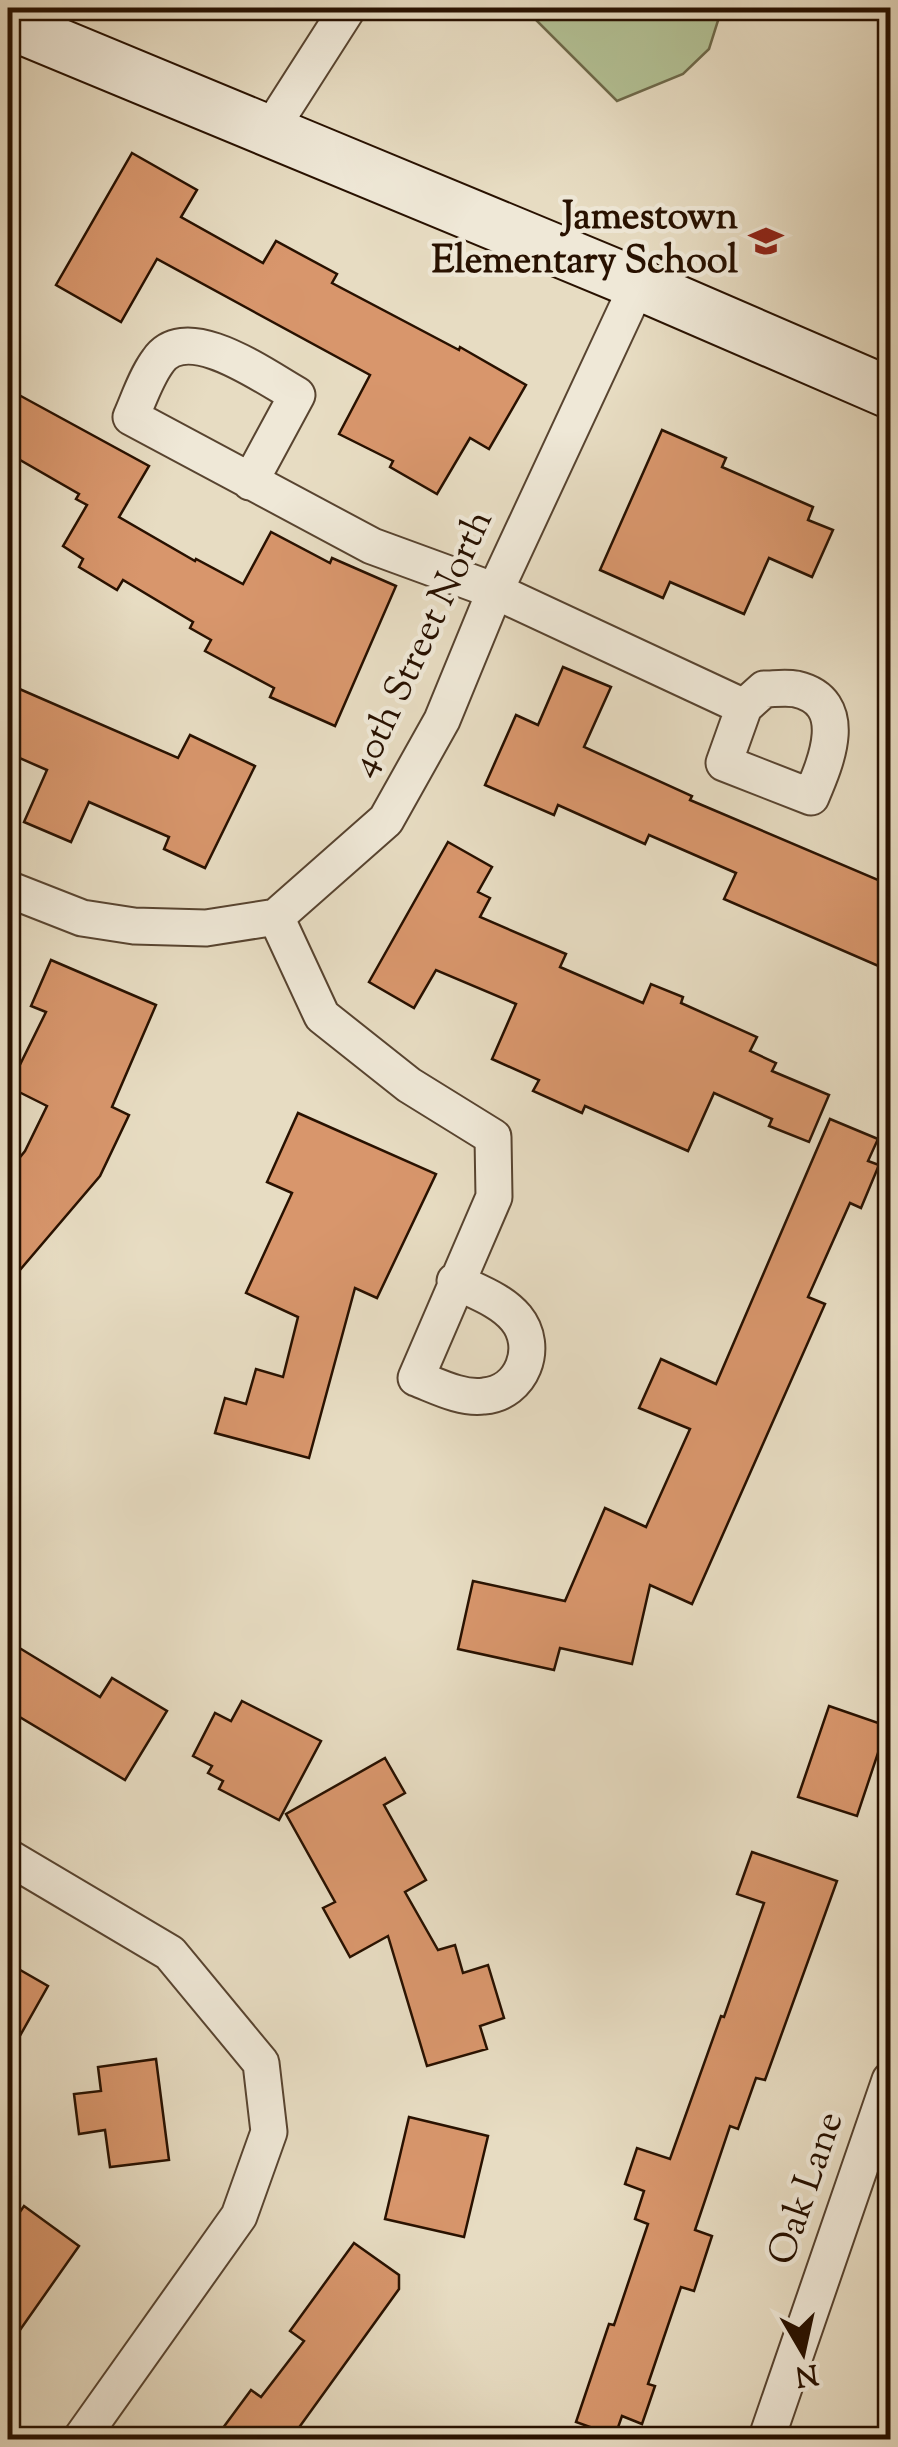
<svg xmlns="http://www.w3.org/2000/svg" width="898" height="2447" font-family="'Sorts Mill Goudy',serif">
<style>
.green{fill:#b3c195;stroke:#6e694a;stroke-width:2.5}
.building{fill:#d8966c;stroke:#281100;stroke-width:2.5}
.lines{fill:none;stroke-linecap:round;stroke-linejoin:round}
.street-casing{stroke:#584430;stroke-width:39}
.secondary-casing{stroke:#281100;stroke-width:54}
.street{stroke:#efe8d7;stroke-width:35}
.secondary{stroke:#efe8d7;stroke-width:50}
.labels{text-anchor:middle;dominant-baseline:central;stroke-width:9;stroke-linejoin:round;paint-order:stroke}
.poi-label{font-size:38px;font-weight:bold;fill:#281100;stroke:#efe8d7;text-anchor:end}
.street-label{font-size:38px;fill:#281100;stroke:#efe8d7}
</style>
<rect width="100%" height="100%" fill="#e7dcc2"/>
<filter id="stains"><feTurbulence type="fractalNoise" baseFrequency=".002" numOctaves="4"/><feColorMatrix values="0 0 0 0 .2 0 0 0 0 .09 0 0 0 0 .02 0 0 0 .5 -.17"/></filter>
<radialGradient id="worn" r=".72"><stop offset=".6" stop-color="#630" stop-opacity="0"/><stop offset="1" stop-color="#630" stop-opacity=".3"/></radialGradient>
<path class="green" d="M 524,8 L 722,8 L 709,49 L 683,74 L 617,101 Z"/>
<g class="building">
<path d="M 132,153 L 197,190 L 181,217 L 263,263 L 276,241 L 337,274 L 332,283 L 459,350 L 460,347 L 526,385 L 489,449 L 470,438 L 437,494 L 390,467 L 393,461 L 339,434 L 370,375 L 157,259 L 121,322 L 56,285 Z"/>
<path d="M 8,389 L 149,466 L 119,517 L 195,561 L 196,559 L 243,584 L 271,532 L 330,563 L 332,558 L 396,586 L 335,726 L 270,697 L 274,688 L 205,651 L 211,640 L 190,628 L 193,622 L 123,580 L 117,590 L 79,567 L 83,559 L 63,546 L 87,505 L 76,499 L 79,494 L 8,453 Z"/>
<path d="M 662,430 L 726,458 L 722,467 L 813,507 L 808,520 L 833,530 L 812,577 L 769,558 L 744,614 L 670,582 L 663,598 L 600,570 Z"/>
<path d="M 563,667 L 611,687 L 584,747 L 692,796 L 690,800 L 890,885 L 890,971 L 724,899 L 736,873 L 649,835 L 645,844 L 558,805 L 554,815 L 485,785 L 516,715 L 538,725 Z"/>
<path d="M 8,684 L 178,758 L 190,735 L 255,766 L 205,868 L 164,849 L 169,837 L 89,802 L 71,842 L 24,822 L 47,770 L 8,753 Z"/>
<path d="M 448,842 L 492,867 L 478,892 L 490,898 L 480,917 L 566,954 L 560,967 L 643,1003 L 651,984 L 683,997 L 681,1003 L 757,1037 L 750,1051 L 776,1063 L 772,1071 L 829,1095 L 809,1142 L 769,1126 L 772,1119 L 714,1093 L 688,1151 L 585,1106 L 582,1113 L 533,1091 L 539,1080 L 492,1059 L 516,1004 L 436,970 L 414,1008 L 369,982 Z"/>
<path d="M 51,960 L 156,1005 L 112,1107 L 129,1115 L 100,1176 L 8,1284 L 8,1172 L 25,1151 L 47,1106 L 9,1087 L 46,1012 L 31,1006 Z"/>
<path d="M 298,1113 L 436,1174 L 377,1298 L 355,1288 L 309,1458 L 215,1433 L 225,1398 L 246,1404 L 256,1369 L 283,1377 L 298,1317 L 246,1293 L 292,1193 L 267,1182 Z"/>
<path d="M 830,1119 L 878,1139 L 868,1161 L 879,1165 L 861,1208 L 850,1203 L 808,1297 L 825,1304 L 692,1604 L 650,1585 L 632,1664 L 560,1648 L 554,1670 L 458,1649 L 473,1581 L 565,1601 L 605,1508 L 646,1527 L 690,1429 L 639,1408 L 661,1359 L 716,1384 Z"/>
<path d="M 8,1641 L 100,1697 L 112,1678 L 167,1711 L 125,1780 L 8,1710 Z"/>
<path d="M 242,1701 L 321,1741 L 279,1820 L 219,1789 L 223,1781 L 208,1773 L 212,1766 L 193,1756 L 215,1713 L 231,1721 Z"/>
<path d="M 829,1706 L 887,1726 L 857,1816 L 798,1797 Z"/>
<path d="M 385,1758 L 405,1793 L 384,1805 L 426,1880 L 405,1892 L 438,1950 L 455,1945 L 463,1973 L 488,1965 L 504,2018 L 480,2026 L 487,2049 L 427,2066 L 388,1936 L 350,1957 L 323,1908 L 335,1902 L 286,1814 Z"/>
<path d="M 752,1852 L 837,1881 L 765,2080 L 756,2078 L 738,2129 L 730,2126 L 695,2230 L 712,2236 L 694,2291 L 681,2287 L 648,2384 L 655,2386 L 642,2424 L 622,2416 L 615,2436 L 576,2422 L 609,2324 L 614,2325 L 648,2224 L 635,2219 L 644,2191 L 625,2184 L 637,2148 L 670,2159 L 721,2016 L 724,2017 L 764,1903 L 737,1894 Z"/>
<path d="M 8,1963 L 48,1986 L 8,2057 Z"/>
<path d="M 156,2059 L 169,2160 L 110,2167 L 105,2130 L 79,2134 L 74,2094 L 101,2091 L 98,2067 Z"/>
<path d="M 409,2117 L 488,2136 L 464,2237 L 385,2219 Z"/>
<path d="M 24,2206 L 79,2246 L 8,2347 L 8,2229 Z"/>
<path d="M 354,2243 L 399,2275 L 399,2289 L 290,2440 L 214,2440 L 251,2390 L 261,2397 L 304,2341 L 290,2331 Z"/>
</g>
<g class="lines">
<g class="street-casing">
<g id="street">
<path d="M 270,130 L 348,8"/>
<path d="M 250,482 L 297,395 C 265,377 186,319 158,361 C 146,377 139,399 131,417 L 372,546 L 495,591 L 744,707 L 764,689 C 773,689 786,687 796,689 C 852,702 826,762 811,797 L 724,763 L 744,707"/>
<path d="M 8,889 L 82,918 L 134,926 L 206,928 L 276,917 L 386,820 L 442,720 L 495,591 L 638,284"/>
<path d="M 276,917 L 322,1016 L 409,1085 L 493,1137 L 494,1197 L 416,1378 C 437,1386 461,1399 484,1396 C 522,1393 540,1347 516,1318 C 501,1300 477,1292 455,1281"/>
<path d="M 8,1857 L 170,1953 L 261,2063 L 269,2132 L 239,2216 L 80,2440"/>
<path d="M 766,2440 L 890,2080"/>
</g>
</g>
<g class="secondary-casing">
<path id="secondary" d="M 8,23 L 638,284 L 890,393"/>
</g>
<use href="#street" class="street"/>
<use href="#secondary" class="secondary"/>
</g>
<defs>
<g id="school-bare" transform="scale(2.7)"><path d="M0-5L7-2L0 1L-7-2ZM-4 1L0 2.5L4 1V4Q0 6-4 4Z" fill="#8f2418" stroke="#efe8d7" stroke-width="2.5" paint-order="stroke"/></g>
</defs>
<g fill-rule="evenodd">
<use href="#school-bare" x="766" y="241"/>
</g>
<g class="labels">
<g class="poi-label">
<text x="738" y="219">Jamestown<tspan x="738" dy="44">Elementary School</tspan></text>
</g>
<g class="street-label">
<text transform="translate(423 644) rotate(-65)">40th Street North</text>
<text transform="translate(808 2189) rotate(-71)">Oak Lane</text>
</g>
</g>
<rect width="898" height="2447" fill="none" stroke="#e7dcc2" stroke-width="40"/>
<rect x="10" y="10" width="878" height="2427" fill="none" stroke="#281100" stroke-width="5"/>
<rect x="20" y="20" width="858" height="2407" fill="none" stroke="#281100" stroke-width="2.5"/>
<g transform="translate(803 2352) rotate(171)" stroke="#efe8d7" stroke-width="8" paint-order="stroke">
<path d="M0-8L18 38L0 25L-18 38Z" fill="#281100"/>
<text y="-15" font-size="28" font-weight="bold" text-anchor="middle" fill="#281100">N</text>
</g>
<rect width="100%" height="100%" filter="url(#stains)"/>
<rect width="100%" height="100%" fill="url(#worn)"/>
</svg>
